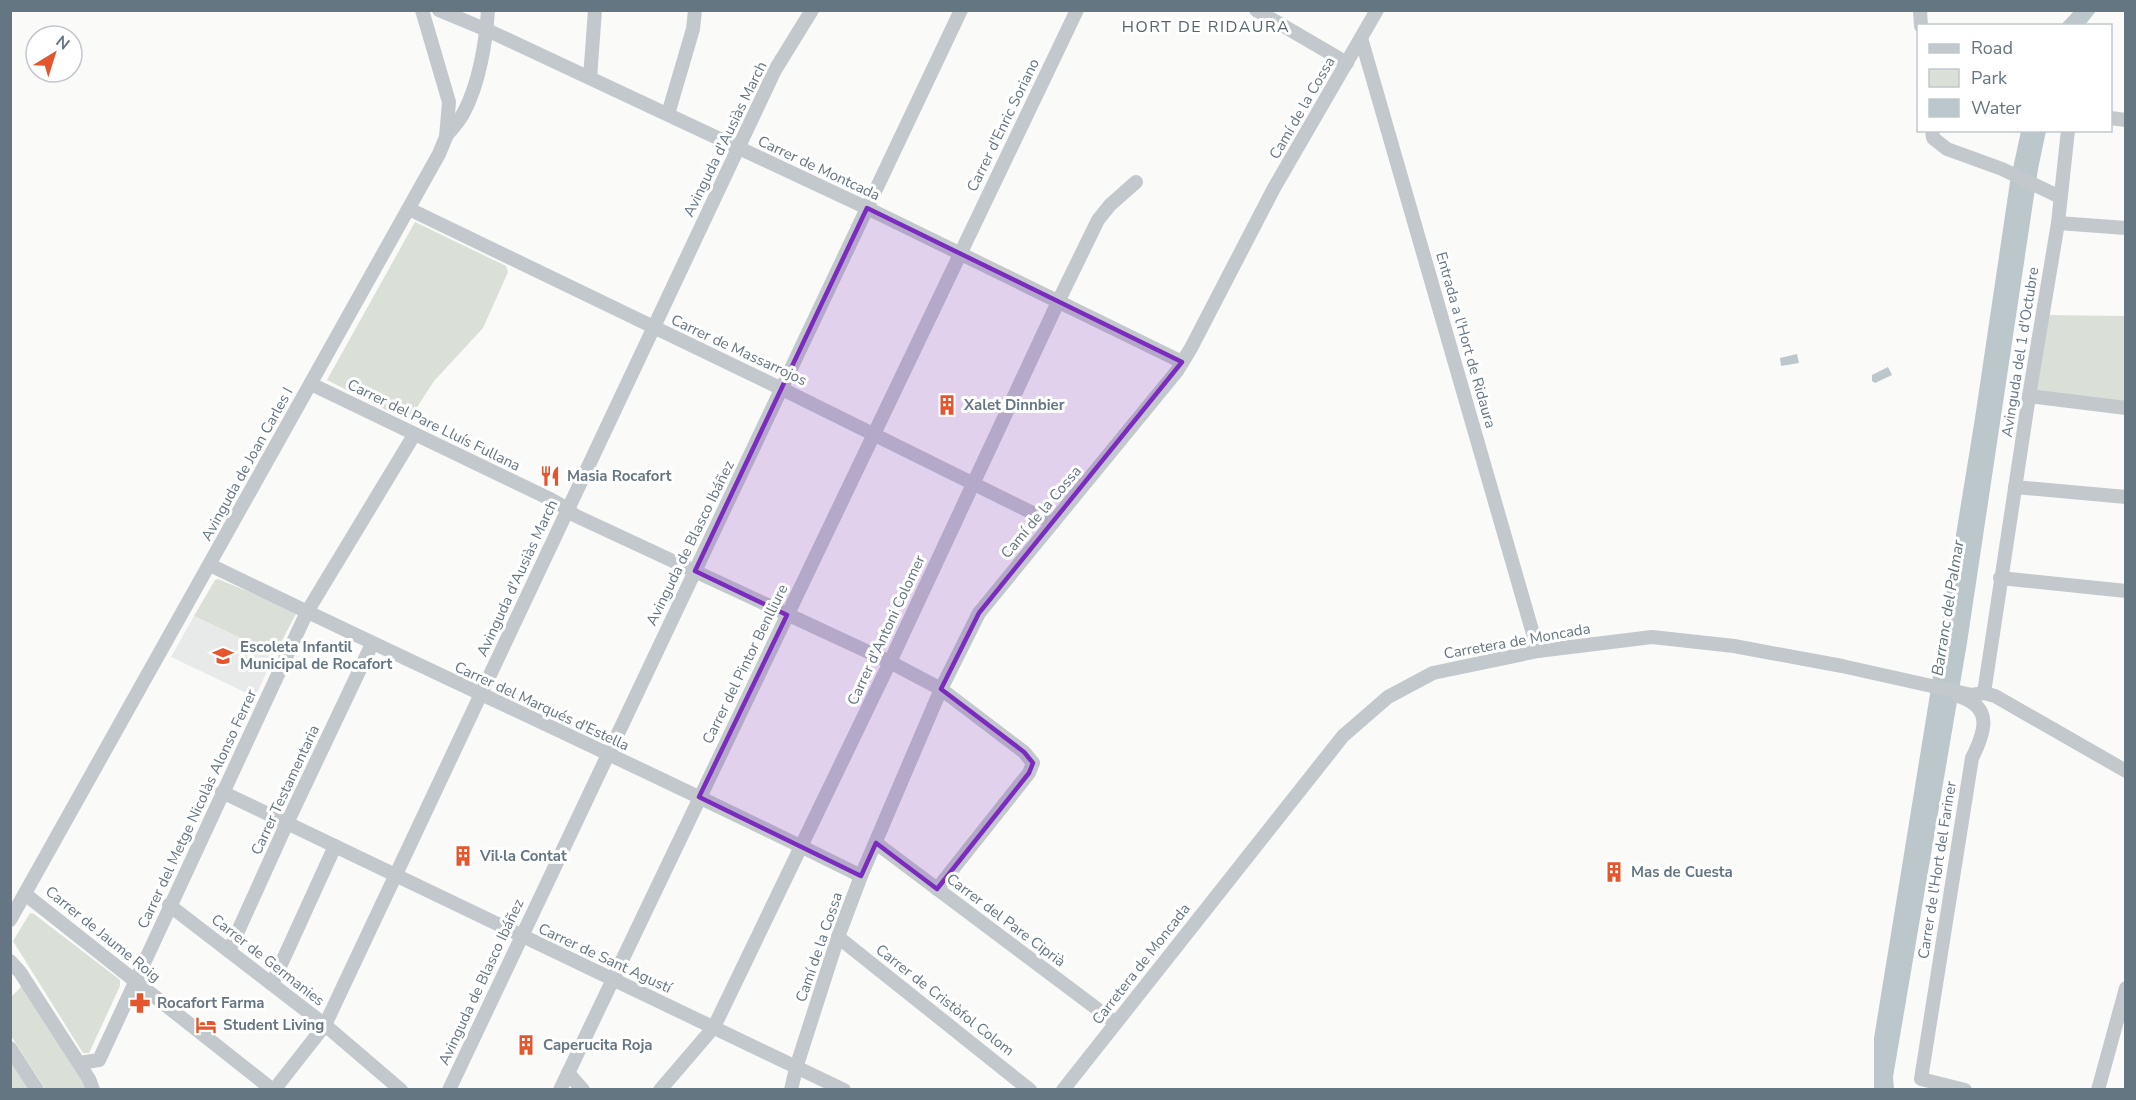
<svg xmlns="http://www.w3.org/2000/svg" width="2136" height="1100" font-family="'Nunito Sans',sans-serif">
<style>
.built{fill:#e8e9e9}
.green{fill:#dadfd7}
.water{fill:#bbc7cb}
.lines{fill:none;stroke-linecap:round;stroke-linejoin:round}
.minor{stroke:#c3c8cc;stroke-width:14}
.marked{fill:#7b2cbf;fill-opacity:0.2;stroke:#7b2cbf;stroke-width:4.5;stroke-linejoin:round}
.labels{text-anchor:middle;dominant-baseline:central;stroke-width:6;stroke-linejoin:round;paint-order:stroke}
.street-label{font-size:15px;fill:#657683;stroke:#fff}
.poi-label{font-size:15px;font-weight:bold;fill:#657683;stroke:#fff;text-anchor:start}
.neighbourhood-label{font-size:16px;letter-spacing:1.5px;fill:#57646e;stroke:#fff}
.water-label{font-size:16px;font-style:italic;fill:#60757c;stroke:#fff}
</style>
<rect width="100%" height="100%" fill="#fafaf8"/>
<path class="built" d="M 194,616 L 275,654 L 255,697 L 171,657 Z"/>
<g class="green">
<path d="M 415,222 L 506,266 L 508,272 L 483,328 L 434,381 L 412,415 L 404,419 L 327,380 Z"/>
<path d="M 2045,315 L 2125,316 L 2125,407 L 2030,394 Z"/>
<path d="M 218,579 L 297,612 L 275,654 L 194,616 L 215,580 Z"/>
<path d="M 30,913 L 34,914 L 120,980 L 120,986 L 89,1053 L 83,1053 L 13,941 Z"/>
<path d="M 23,981 L 88,1089 L 45,1089 L 11,1036 L 11,997 L 20,988 Z"/>
<path d="M 11,1059 L 30,1089 L 11,1089 Z"/>
</g>
<g class="water">
<path d="M 2074,11 L 2074,10 L 2096,11 L 2085,25 L 2061,25 Z"/>
<path d="M 2021,131 L 2046,131 L 2038,169 L 1967,643 L 1893,1077 L 1894,1089 L 1874,1090 L 1874,1038 L 1975,418 L 2010,182 Z"/>
<path d="M 1797,354 L 1799,363 L 1781,366 L 1780,358 Z"/>
<path d="M 1888,367 L 1892,375 L 1875,383 L 1872,381 L 1872,375 Z"/>
</g>
<g class="lines">
<g class="minor">
<path d="M 439,10 L 487,30 L 867,208 L 1182,362"/>
<path d="M 1256,10 L 1347,63"/>
<path d="M 1920,10 L 1921,26"/>
<path d="M 1361,38 L 1538,651"/>
<path d="M 590,78 L 595,10"/>
<path d="M 668,114 L 693,29 L 695,10"/>
<path d="M 2110,118 L 2126,120"/>
<path d="M 1932,130 L 1933,138 L 1947,149 L 2002,169 L 2060,197"/>
<path d="M 447,135 C 453,128 460,120 464,112 C 479,84 486,42 488,10"/>
<path d="M 409,209 L 782,389 L 1053,523"/>
<path d="M 2058,223 L 2126,228"/>
<path d="M 311,384 L 548,498 L 568,509 L 574,515 L 890,662 L 941,689 L 1024,752 L 1033,763 L 1029,773 L 937,889"/>
<path d="M 2029,396 L 2126,408"/>
<path d="M 2015,487 L 2126,497"/>
<path d="M 210,565 C 426,670 646,769 861,876"/>
<path d="M 2000,578 L 2126,591"/>
<path d="M 1984,693 L 2029,396 L 2058,223 L 2068,130"/>
<path d="M 1958,696 C 1994,707 1985,732 1972,758 L 1921,1079 L 1965,1090"/>
<path d="M 222,792 L 844,1090"/>
<path d="M 876,843 L 1116,1023"/>
<path d="M 25,894 L 273,1090"/>
<path d="M 169,905 L 325,1025 L 401,1090"/>
<path d="M 10,920 L 439,154 L 446,137 L 449,102 L 422,10"/>
<path d="M 838,937 L 1030,1090"/>
<path d="M 229,951 L 287,823 L 372,644"/>
<path d="M 10,961 L 20,972 L 89,1079 L 93,1090"/>
<path d="M 272,984 L 335,846"/>
<path d="M 10,1048 L 37,1090"/>
<path d="M 79,1063 L 99,1060 L 307,612 L 414,435"/>
<path d="M 568,1073 L 583,1090"/>
<path d="M 274,1090 L 325,1025 L 775,70 L 812,10"/>
<path d="M 449,1090 L 961,10"/>
<path d="M 560,1090 L 1077,10"/>
<path d="M 660,1090 L 714,1027 L 890,662 L 1058,302 L 1098,220 L 1110,205 L 1136,182"/>
<path d="M 791,1090 L 796,1068 L 838,937 L 861,876 L 941,689 L 979,613 L 1177,371 L 1191,348 L 1274,188 L 1377,10"/>
<path d="M 1063,1090 L 1343,736 L 1388,697 L 1433,673 L 1538,651 L 1652,637 L 1734,646 L 1842,666 L 1972,695 L 1984,693 L 1995,696 L 2126,771"/>
<path d="M 2098,1090 L 2126,988"/>
</g>
</g>
<path class="marked" d="M 867,208 L 1182,362 L 979,613 L 941,689 L 1024,752 L 1033,763 L 1029,773 L 937,889 L 876,843 L 861,876 L 699,797 L 787,615 L 695,571 Z"/>
<defs>
<g id="building-bare" transform="scale(1.62)"><path d="M-4-6H4V6H1V3H-1V6H-4ZM-2.5-4.3h1.7v1.8h-1.7ZM.8-4.3h1.7v1.8H.8ZM-2.5-1h1.7V.8h-1.7ZM.8-1h1.7V.8H.8Z" fill="#e4572e" stroke="#fff" stroke-width="2.5" paint-order="stroke"/></g>
<g id="restaurant-bare" transform="scale(1.62)"><path d="M-5-6h1v4h1v-4h1v4h1v-4h1v5L-1.5 .5V6h-2V.5L-5-1ZM5-6V6H3V1.5H1.5Q1.5-4 5-6Z" fill="#e4572e" stroke="#fff" stroke-width="2.5" paint-order="stroke"/></g>
<g id="school-bare" transform="scale(1.62)"><path d="M0-5L7-2L0 1L-7-2ZM-4 1L0 2.5L4 1V4Q0 6-4 4Z" fill="#e4572e" stroke="#fff" stroke-width="2.5" paint-order="stroke"/></g>
<g id="pharmacy-bare" transform="scale(1.62)"><path d="M-2-6h4v4h4v4h-4v4h-4v-4h-4v-4h4Z" fill="#e4572e" stroke="#fff" stroke-width="2.5" paint-order="stroke"/></g>
<g id="hotel-bare" transform="scale(1.62)"><path d="M-6-4.5h1.5V1H6V5H4.5V3h-9V5H-6ZM-4 0a1.8 1.8 0 1 1 3.6 0ZM.5 0V-2.5h3Q6-2.5 6 0Z" fill="#e4572e" stroke="#fff" stroke-width="2.5" paint-order="stroke"/></g>
</defs>
<g fill-rule="evenodd">
<use href="#building-bare" x="947" y="405"/>
<use href="#restaurant-bare" x="550" y="476"/>
<use href="#school-bare" x="223" y="656"/>
<use href="#building-bare" x="463" y="856"/>
<use href="#building-bare" x="1614" y="872"/>
<use href="#pharmacy-bare" x="140" y="1003"/>
<use href="#hotel-bare" x="206" y="1025"/>
<use href="#building-bare" x="526" y="1045"/>
</g>
<g class="labels">
<g class="street-label">
<text transform="translate(1302 108) rotate(-60)">Camí de la Cossa</text>
<text transform="translate(1003 125) rotate(-64)">Carrer d'Enric Soriano</text>
<text transform="translate(725 139) rotate(-64)">Avinguda d'Ausiàs March</text>
<text transform="translate(819 168) rotate(25)">Carrer de Montcada</text>
<text transform="translate(1466 340) rotate(74)">Entrada a l'Hort de Ridaura</text>
<text transform="translate(739 350) rotate(25)">Carrer de Massarrojos</text>
<text transform="translate(2020 352) rotate(-81)">Avinguda del 1 d'Octubre</text>
<text transform="translate(434 425) rotate(26)">Carrer del Pare Lluís Fullana</text>
<text transform="translate(247 464) rotate(-61)">Avinguda de Joan Carles I</text>
<text transform="translate(1041 512) rotate(-50)">Camí de la Cossa</text>
<text transform="translate(690 543) rotate(-64)">Avinguda de Blasco Ibáñez</text>
<text transform="translate(517 578) rotate(-65)">Avinguda d'Ausiàs March</text>
<text transform="translate(886 630) rotate(-65)">Carrer d'Antoni Colomer</text>
<text transform="translate(1517 641) rotate(-10)">Carretera de Moncada</text>
<text transform="translate(745 664) rotate(-64)">Carrer del Pintor Benlliure</text>
<text transform="translate(542 706) rotate(25)">Carrer del Marqués d'Estella</text>
<text transform="translate(285 790) rotate(-65)">Carrer Testamentaria</text>
<text transform="translate(197 809) rotate(-65)">Carrer del Metge Nicolàs Alonso Ferrer</text>
<text transform="translate(1937 870) rotate(-81)">Carrer de l'Hort del Fariner</text>
<text transform="translate(1006 920) rotate(37)">Carrer del Pare Ciprià</text>
<text transform="translate(103 934) rotate(39)">Carrer de Jaume Roig</text>
<text transform="translate(819 947) rotate(-71)">Camí de la Cossa</text>
<text transform="translate(605 958) rotate(25)">Carrer de Sant Agustí</text>
<text transform="translate(268 960) rotate(38)">Carrer de Germanies</text>
<text transform="translate(1141 964) rotate(-52)">Carretera de Moncada</text>
<text transform="translate(481 982) rotate(-65)">Avinguda de Blasco Ibáñez</text>
<text transform="translate(945 1000) rotate(38)">Carrer de Cristòfol Colom</text>
</g>
<g class="poi-label">
<text x="964" y="405">Xalet Dinnbier</text>
<text x="567" y="476">Masia Rocafort</text>
<text x="240" y="647">Escoleta Infantil<tspan x="240" dy="17">Municipal de Rocafort</tspan></text>
<text x="480" y="856">Vil·la Contat</text>
<text x="1631" y="872">Mas de Cuesta</text>
<text x="157" y="1003">Rocafort Farma</text>
<text x="223" y="1025">Student Living</text>
<text x="543" y="1045">Caperucita Roja</text>
</g>
<g class="neighbourhood-label">
<text x="1206" y="27">HORT DE RIDAURA</text>
</g>
<g class="water-label">
<text transform="translate(1948 608) rotate(-81)">Barranc del Palmar</text>
</g>
</g>
<rect width="2136" height="1100" fill="none" stroke="#657683" stroke-width="24"/>
<rect x="1917" y="24" width="195" height="108" fill="#ffffff" stroke="#c1c8cd" stroke-width="1.5"/>
<rect x="1929" y="44" width="30" height="9" fill="#c3c8cc" stroke="#c1c8cd" stroke-width="1.5"/>
<text x="1971" y="54" font-size="18" fill="#657683">Road</text>
<rect x="1929" y="69" width="30" height="18" fill="#dadfd7" stroke="#c1c8cd" stroke-width="1.5"/>
<text x="1971" y="84" font-size="18" fill="#657683">Park</text>
<rect x="1929" y="99" width="30" height="18" fill="#bbc7cb" stroke="#c1c8cd" stroke-width="1.5"/>
<text x="1971" y="114" font-size="18" fill="#657683">Water</text>
<g transform="translate(54 54) rotate(38)"><circle r="28" fill="#ffffff" stroke="#c1c8cd" stroke-width="1.5"/>
<path d="M0-4.5L10 22L0 15L-10 22Z" fill="#e4572e"/>
<text y="-9" font-size="16" font-weight="bold" text-anchor="middle" fill="#657683">N</text>
</g>
</svg>
